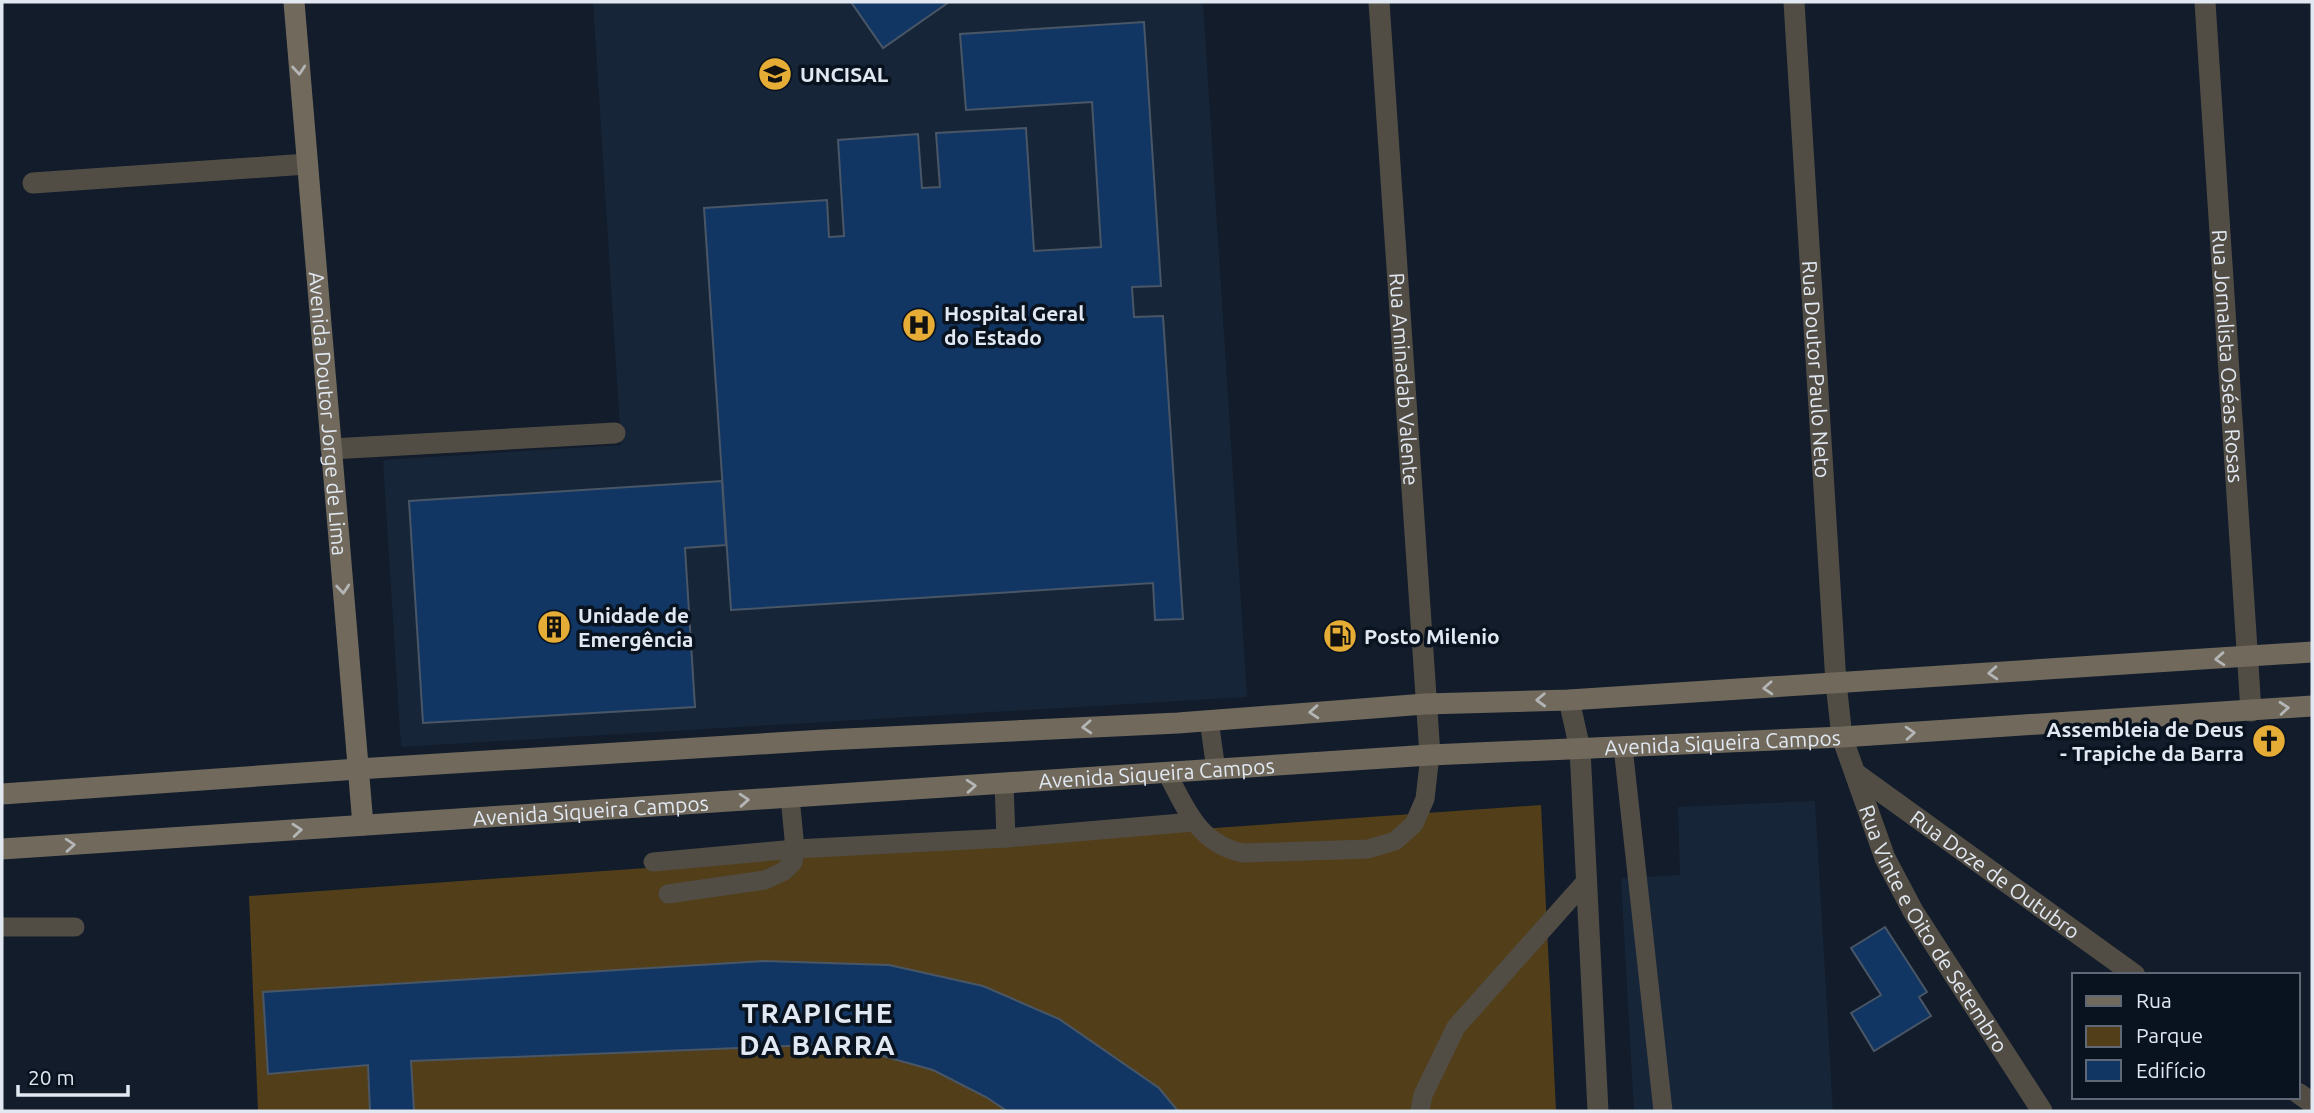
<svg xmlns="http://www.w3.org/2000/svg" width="2314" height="1113" font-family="Ubuntu,sans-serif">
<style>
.built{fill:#162538}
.green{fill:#523f1a}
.building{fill:#123663;stroke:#495666;stroke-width:2}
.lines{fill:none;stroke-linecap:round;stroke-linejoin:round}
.lane{stroke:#514d45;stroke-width:19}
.street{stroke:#514d45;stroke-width:21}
.secondary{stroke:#70695c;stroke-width:21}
.oneway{stroke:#b4b5b6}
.labels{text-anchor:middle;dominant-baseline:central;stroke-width:7;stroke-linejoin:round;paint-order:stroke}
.poi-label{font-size:21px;font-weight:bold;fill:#e1e8f2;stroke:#091320;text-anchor:start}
.street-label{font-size:21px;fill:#e1e8f2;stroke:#091320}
.district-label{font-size:28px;font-weight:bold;letter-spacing:2px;fill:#e1e8f2;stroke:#091320}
</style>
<rect width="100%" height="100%" fill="#121c2a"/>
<g class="built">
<path d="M 593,2 L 1203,2 L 1247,697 L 401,747 L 383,460 L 621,445 Z"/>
<path d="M 1815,801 L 1833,1111 L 1634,1111 L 1621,878 L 1680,875 L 1678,807 Z"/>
</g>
<path class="green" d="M 1541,805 L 1556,1111 L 258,1111 L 249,896 Z"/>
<g class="building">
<path d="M 851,2 L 949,2 L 883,48 Z"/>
<path d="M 1144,22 L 1161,286 L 1132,287 L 1134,317 L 1163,316 L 1183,619 L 1155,620 L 1153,583 L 731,610 L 704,208 L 827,200 L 829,237 L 844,236 L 838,140 L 918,134 L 922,188 L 940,187 L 936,133 L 1026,128 L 1034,251 L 1101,247 L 1092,102 L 966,110 L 960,34 Z"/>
<path d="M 722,481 L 726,545 L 685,548 L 695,707 L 423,723 L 409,501 Z"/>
<path d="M 1885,927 L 1927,992 L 1919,997 L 1931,1016 L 1874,1051 L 1851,1013 L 1881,995 L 1851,948 Z"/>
<path d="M 764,961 L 889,965 L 983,986 L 1059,1019 L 1159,1088 L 1178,1111 L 1007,1111 L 986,1097 L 933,1070 L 872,1053 L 813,1045 L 411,1061 L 414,1111 L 370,1111 L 368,1065 L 268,1074 L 263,992 Z"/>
</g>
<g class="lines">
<g class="lane">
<path d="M 1209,720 L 1216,770"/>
<path d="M 1623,747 L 1663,1111"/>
<path d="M 1167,773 C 1186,809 1199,844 1243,853 L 1368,849 L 1395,841 L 1414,824 L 1425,799 L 1430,755"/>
<path d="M 1004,783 L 1006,838"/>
<path d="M 653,862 L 795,849 L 1006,838 L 1193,822"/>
<path d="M 668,894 L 765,880 L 784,871 L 793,862 L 795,849 L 790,797"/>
<path d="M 2,927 L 75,927"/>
<path d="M 1420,1111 L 1423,1095 L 1456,1027 L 1587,880"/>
</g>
<g class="street">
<path id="s1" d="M 1379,2 L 1430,755"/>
<path id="s2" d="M 1794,2 L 1836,683 L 1842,737 L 1885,858 L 1913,911 L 2042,1111"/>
<path id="s3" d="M 2205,2 L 2251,711"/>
<path d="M 33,183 L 307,164"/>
<path d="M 331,449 L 615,433"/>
<path d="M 1569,700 L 1580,749 L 1598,1111"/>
<path id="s4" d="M 1855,773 L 2135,975"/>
<path d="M 2298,1093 L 2312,1103"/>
</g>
<g class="secondary">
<path id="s5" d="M 294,2 L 363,825"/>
<path d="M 2,794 L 358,769 L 824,740 L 1178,723 L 1425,704 L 1569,700 L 2312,652"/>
<path id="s6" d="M 2,849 L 1430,755 L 1842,737 L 2312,706"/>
</g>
</g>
<defs><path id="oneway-chevron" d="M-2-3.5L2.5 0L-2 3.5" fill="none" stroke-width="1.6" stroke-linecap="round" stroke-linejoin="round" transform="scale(1.75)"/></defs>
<g class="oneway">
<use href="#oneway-chevron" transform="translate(299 70) rotate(85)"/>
<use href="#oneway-chevron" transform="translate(343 589) rotate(85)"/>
<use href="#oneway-chevron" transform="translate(2220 659) rotate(176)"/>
<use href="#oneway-chevron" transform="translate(1993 673) rotate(176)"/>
<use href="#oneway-chevron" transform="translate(1768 688) rotate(177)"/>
<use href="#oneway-chevron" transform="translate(1541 700) rotate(178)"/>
<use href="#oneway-chevron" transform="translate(2284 708) rotate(-5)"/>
<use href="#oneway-chevron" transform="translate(1314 712) rotate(176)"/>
<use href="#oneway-chevron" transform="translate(1087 727) rotate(177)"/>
<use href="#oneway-chevron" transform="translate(1910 733) rotate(-4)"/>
<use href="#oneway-chevron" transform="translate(971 786) rotate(-4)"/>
<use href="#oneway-chevron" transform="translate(744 800) rotate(-4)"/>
<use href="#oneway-chevron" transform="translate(297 830) rotate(-5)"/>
<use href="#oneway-chevron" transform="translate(70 845) rotate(-4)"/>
</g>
<defs>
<g id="university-disc" transform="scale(1.75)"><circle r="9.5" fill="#e5ad35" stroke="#091320"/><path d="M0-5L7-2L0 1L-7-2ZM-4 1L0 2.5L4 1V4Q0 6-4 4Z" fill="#111"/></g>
<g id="hospital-disc" transform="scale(1.75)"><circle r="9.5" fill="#e5ad35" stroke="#091320"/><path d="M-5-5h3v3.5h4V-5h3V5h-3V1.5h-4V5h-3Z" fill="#111"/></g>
<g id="building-disc" transform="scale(1.75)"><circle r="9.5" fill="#e5ad35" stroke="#091320"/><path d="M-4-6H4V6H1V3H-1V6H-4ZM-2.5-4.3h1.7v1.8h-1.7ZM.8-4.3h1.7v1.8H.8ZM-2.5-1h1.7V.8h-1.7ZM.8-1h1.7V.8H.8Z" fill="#111"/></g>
<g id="fuel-disc" transform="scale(1.75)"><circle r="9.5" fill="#e5ad35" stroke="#091320"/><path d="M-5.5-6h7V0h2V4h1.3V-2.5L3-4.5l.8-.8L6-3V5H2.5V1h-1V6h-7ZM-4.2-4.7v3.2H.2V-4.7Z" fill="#111"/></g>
<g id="church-disc" transform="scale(1.75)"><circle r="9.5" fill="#e5ad35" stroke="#091320"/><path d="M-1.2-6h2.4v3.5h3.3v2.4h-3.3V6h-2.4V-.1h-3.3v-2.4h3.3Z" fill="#111"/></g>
</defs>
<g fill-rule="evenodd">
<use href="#university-disc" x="775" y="74"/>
<use href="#hospital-disc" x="919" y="325"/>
<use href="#building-disc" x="554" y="627"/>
<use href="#fuel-disc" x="1340" y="636"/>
<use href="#church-disc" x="2269" y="741"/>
</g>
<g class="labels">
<g class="poi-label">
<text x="800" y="74">UNCISAL</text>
<text x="944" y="313">Hospital Geral<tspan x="944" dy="24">do Estado</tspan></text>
<text x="578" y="615">Unidade de<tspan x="578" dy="24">Emergência</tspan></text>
<text x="1364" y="636">Posto Milenio</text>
<text x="2244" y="729" text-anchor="end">Assembleia de Deus<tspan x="2244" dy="24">- Trapiche da Barra</tspan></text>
</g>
<g class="street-label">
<text stroke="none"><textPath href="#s3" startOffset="355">Rua Jornalista Oséas Rosas</textPath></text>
<text stroke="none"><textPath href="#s2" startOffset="368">Rua Doutor Paulo Neto</textPath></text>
<text stroke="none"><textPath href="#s1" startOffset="378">Rua Aminadab Valente</textPath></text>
<text stroke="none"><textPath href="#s5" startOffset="413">Avenida Doutor Jorge de Lima</textPath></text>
<text stroke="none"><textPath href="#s6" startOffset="1724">Avenida Siqueira Campos</textPath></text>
<text stroke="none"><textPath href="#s6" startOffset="1157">Avenida Siqueira Campos</textPath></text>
<text stroke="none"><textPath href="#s6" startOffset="590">Avenida Siqueira Campos</textPath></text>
<text stroke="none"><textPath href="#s4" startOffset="173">Rua Doze de Outubro</textPath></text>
<text stroke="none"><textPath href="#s2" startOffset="950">Rua Vinte e Oito de Setembro</textPath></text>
</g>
<g class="district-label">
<text x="818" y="1012">TRAPICHE<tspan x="818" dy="32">DA BARRA</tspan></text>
</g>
</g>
<rect width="2314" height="1113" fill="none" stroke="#e1e8f2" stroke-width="7"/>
<rect x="2072" y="973" width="228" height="126" fill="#091320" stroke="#5f6874" stroke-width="2"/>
<rect x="2086" y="996" width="35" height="10" fill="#70695c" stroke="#5f6874" stroke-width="2"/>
<text x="2136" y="1008" font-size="21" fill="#e1e8f2">Rua</text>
<rect x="2086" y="1026" width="35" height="21" fill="#523f1a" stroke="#5f6874" stroke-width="2"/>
<text x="2136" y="1043" font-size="21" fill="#e1e8f2">Parque</text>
<rect x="2086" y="1060" width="35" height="21" fill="#123663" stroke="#5f6874" stroke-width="2"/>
<text x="2136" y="1078" font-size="21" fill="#e1e8f2">Edifício</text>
<path d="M18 1085v10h110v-10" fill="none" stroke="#e1e8f2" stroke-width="3.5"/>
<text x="28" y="1085" font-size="21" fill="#e1e8f2" stroke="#091320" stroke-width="5" paint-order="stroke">20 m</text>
</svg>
